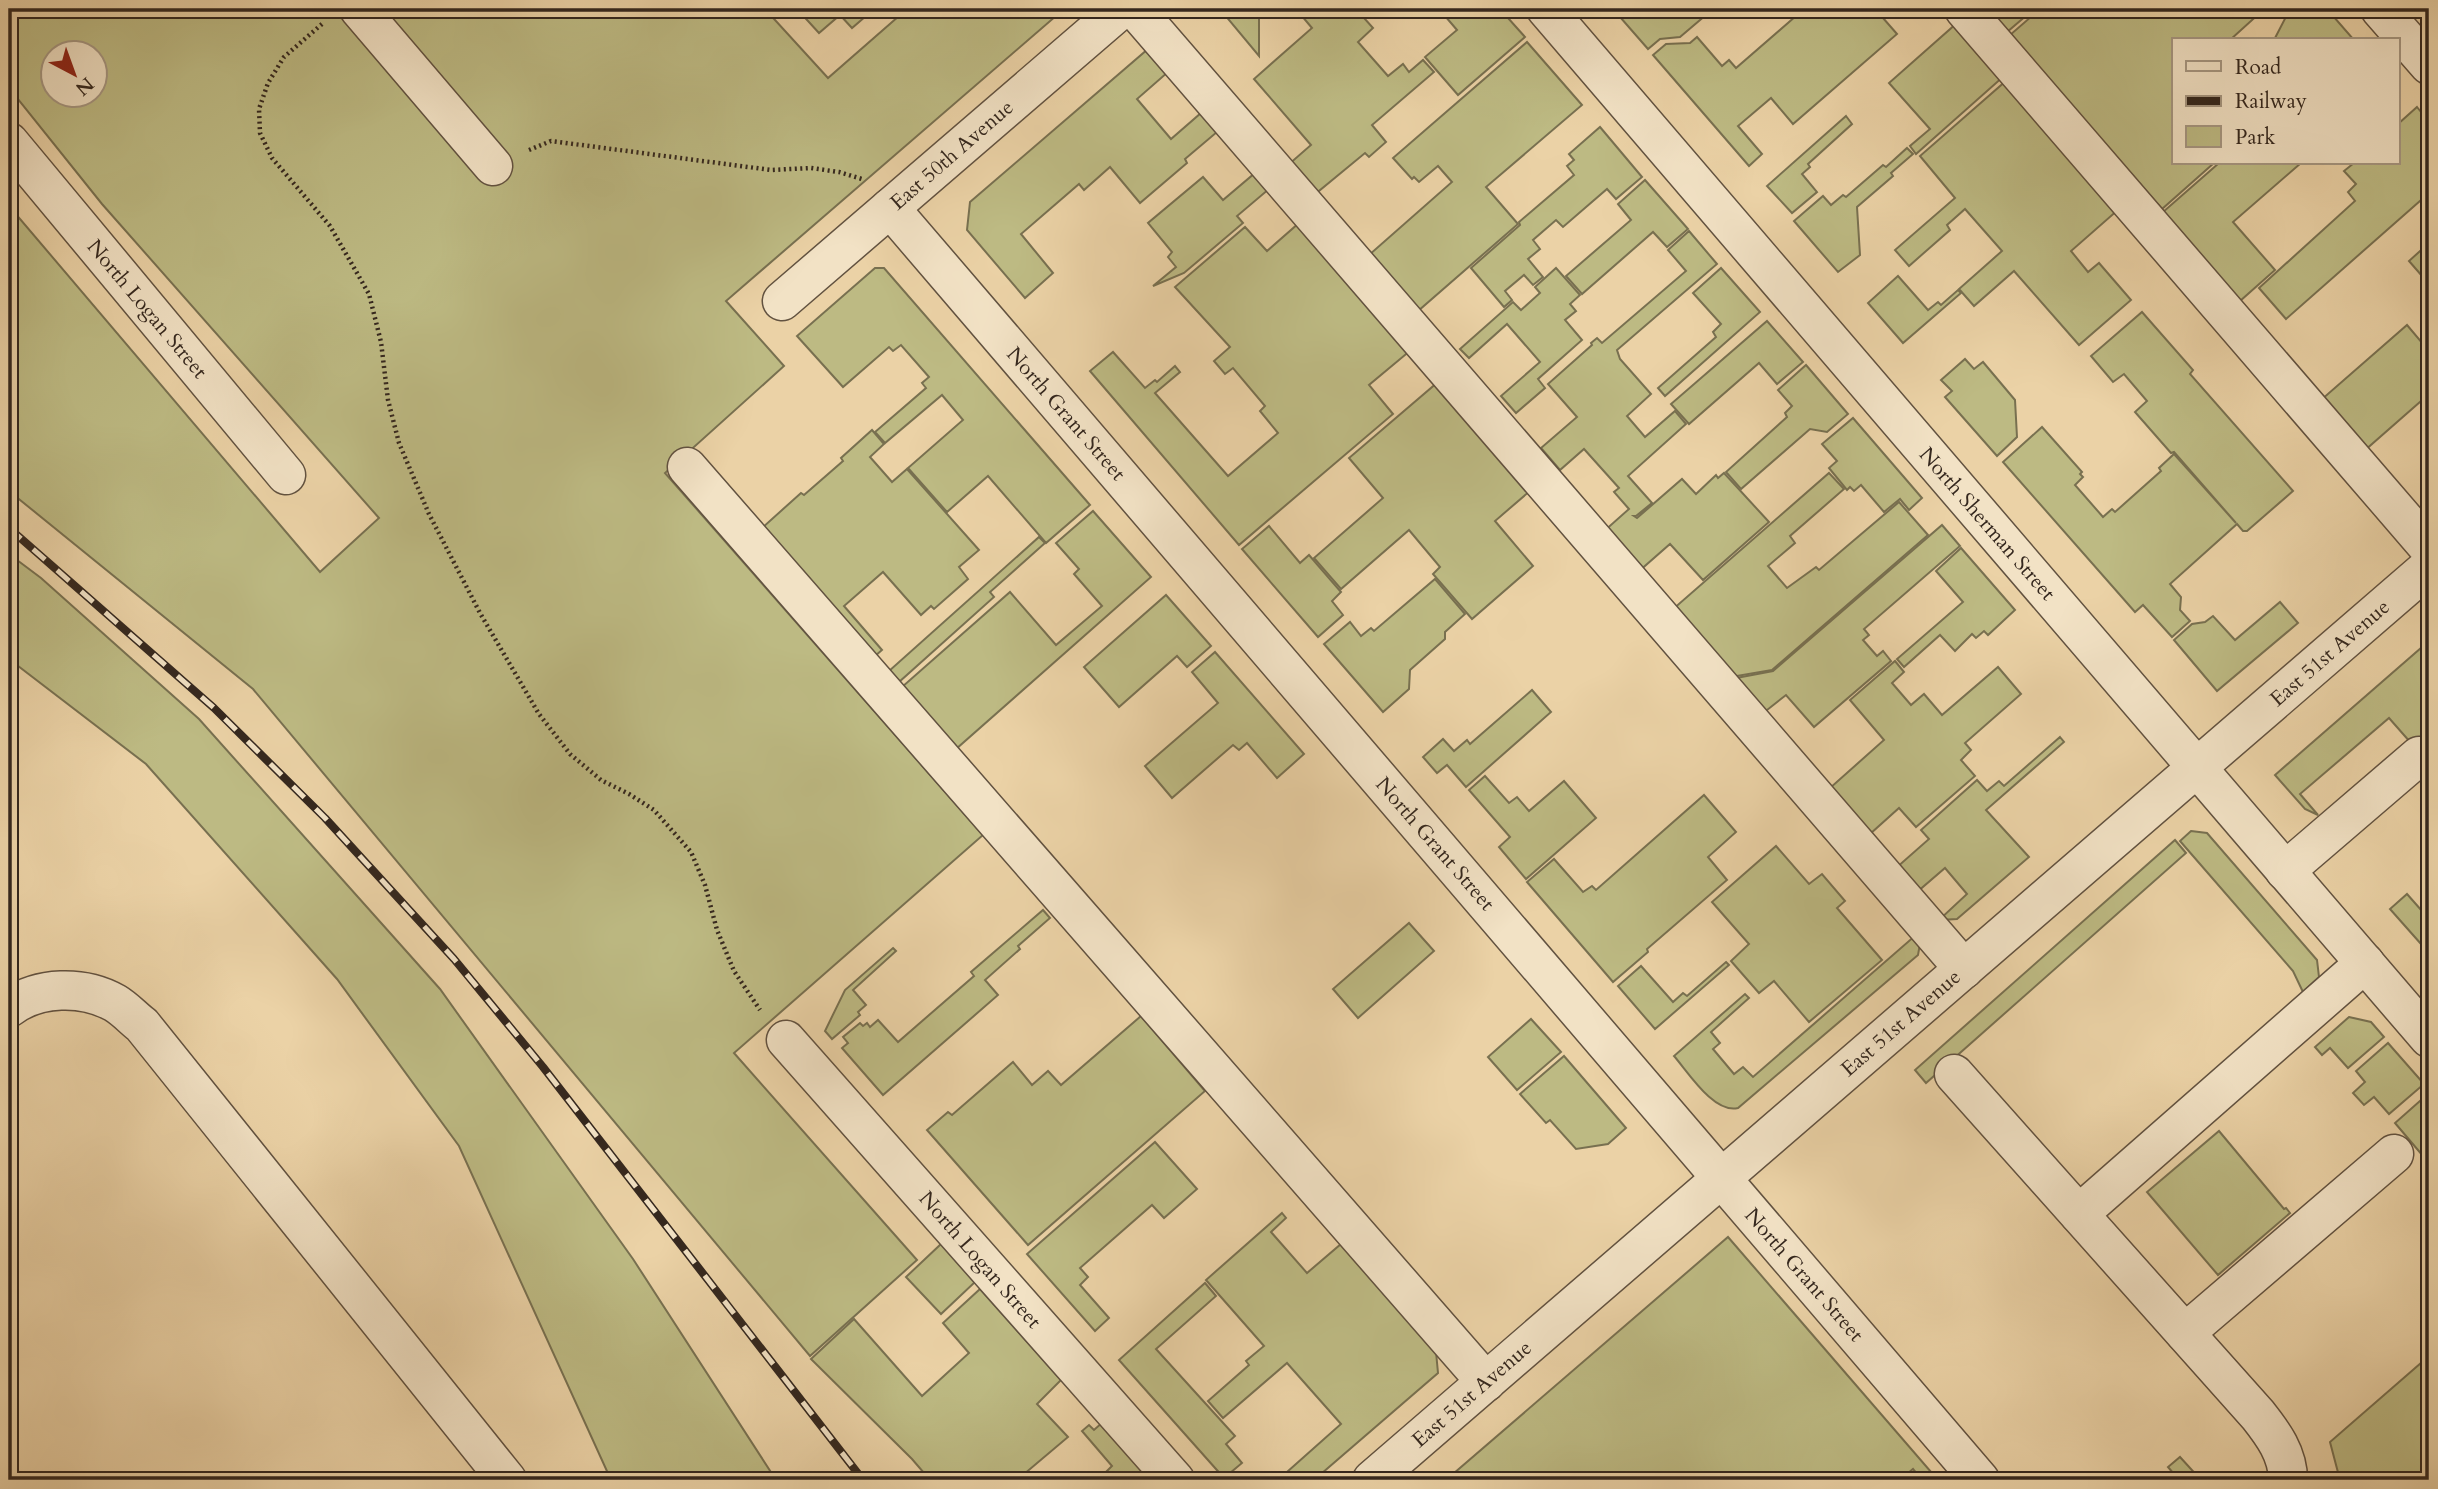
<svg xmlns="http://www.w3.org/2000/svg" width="2438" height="1489" font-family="Cardo,serif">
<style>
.green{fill:#bdba83;stroke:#787050;stroke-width:2;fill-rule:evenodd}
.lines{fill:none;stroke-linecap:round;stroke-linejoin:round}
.minor-casing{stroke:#625240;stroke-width:41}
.path{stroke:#34271e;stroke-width:4.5;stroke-dasharray:2 3.5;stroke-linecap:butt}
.minor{stroke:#f2e2c5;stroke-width:38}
.rail-casing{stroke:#34271e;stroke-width:8}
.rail{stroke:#f2e2c5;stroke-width:5;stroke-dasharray:16;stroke-linecap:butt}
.labels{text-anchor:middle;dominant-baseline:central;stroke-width:5;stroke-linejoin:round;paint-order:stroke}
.street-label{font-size:21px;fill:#34271e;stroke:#f2e2c5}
</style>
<rect width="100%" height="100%" fill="#ebd2a6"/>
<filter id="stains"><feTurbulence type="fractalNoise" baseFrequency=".00286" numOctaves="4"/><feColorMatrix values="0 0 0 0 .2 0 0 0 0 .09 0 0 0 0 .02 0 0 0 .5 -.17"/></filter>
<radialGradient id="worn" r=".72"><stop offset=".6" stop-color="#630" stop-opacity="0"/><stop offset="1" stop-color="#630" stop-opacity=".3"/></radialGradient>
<g class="green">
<path d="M 9,9 L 765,9 L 828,78 L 907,9 L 1064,9 L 726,301 L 784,366 L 665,473 L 983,835 L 734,1053 L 917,1260 L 810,1356 L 253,689 L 9,491 L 9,206 L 320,572 L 379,518 L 102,204 L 9,88 ZM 52,52 L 94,52 L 94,94 L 52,94 Z"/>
<path d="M 797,9 L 872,9 L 873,10 L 852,28 L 840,15 L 819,33 Z"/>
<path d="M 1209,9 L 1259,9 L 1259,56 L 1220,9 L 1213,14 Z"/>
<path d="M 1296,9 L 1356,9 L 1373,28 L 1358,42 L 1388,76 L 1403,64 L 1409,72 L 1423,60 L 1434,72 L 1372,125 L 1386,142 L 1369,157 L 1365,153 L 1314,195 L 1288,165 L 1311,145 L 1254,79 L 1312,28 Z"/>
<path d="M 1439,9 L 1500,9 L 1525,37 L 1458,95 L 1425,57 L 1457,30 Z"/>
<path d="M 1613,9 L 1713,9 L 1680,37 L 1660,39 L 1648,49 Z"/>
<path d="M 1804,9 L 1889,9 L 1890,11 L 1883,18 L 1897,34 L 1793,124 L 1771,98 L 1738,126 L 1762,154 L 1749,166 L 1653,55 L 1666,44 L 1690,43 L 1697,37 L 1722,66 L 1729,60 L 1736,68 Z"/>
<path d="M 1987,9 L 2034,9 L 2007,32 Z"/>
<path d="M 2040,9 L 2260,9 L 2262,11 L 2230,40 L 2174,40 L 2174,163 L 2214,163 L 2162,209 L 2010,35 Z"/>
<path d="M 2290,9 L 2327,9 L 2354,40 L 2274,40 Z"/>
<path d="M 1957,23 L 2004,76 L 1916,154 L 1910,146 L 1930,129 L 1889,83 Z"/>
<path d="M 1527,42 L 1582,105 L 1486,187 L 1518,224 L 1418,311 L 1369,255 L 1452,182 L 1438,166 L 1419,182 L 1414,177 L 1412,179 L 1393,158 Z"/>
<path d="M 1148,49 L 1168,72 L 1137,99 L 1171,139 L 1201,113 L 1217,132 L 1185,159 L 1187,163 L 1140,203 L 1110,167 L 1084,190 L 1079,184 L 1021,234 L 1053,273 L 1025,298 L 967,230 L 970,202 Z"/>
<path d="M 2007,80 L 2119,209 L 2071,251 L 2088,272 L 2099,263 L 2131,300 L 2079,345 L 2014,271 L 1974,306 L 1959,289 L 2002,251 L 1965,209 L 1947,225 L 1950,230 L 1909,266 L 1895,250 L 1955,198 L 1920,156 Z"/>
<path d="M 2417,107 L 2429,122 L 2429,193 L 2286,319 L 2259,288 L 2355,201 L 2348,192 L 2356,184 L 2344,171 L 2354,163 L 2398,163 L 2398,124 Z"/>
<path d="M 1846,116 L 1852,124 L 1808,164 L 1810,167 L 1802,174 L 1817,192 L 1792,213 L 1767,186 Z"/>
<path d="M 1600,127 L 1642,177 L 1616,199 L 1607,189 L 1563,227 L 1556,220 L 1533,240 L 1540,249 L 1528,259 L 1543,277 L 1533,285 L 1524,275 L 1505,291 L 1512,300 L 1504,307 L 1471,268 L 1520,225 L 1519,222 L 1574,175 L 1567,166 L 1574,160 L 1569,154 Z"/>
<path d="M 1907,148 L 1913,154 L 1891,173 L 1893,176 L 1857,207 L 1860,255 L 1838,272 L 1794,221 L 1823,196 L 1831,205 L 1843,195 L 1846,197 L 1883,165 L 1886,167 Z"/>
<path d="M 2219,163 L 2301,163 L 2233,222 L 2275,270 L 2240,301 L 2163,212 Z"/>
<path d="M 1255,173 L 1269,189 L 1237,216 L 1243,223 L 1184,273 L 1153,286 L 1176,267 L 1168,257 L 1172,252 L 1148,223 L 1203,177 L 1223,200 Z"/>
<path d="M 1645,180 L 1688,229 L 1667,247 L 1653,232 L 1582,294 L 1566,276 L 1631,220 L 1618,204 Z"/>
<path d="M 1299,223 L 1411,350 L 1369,385 L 1393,414 L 1239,545 L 1090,371 L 1113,352 L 1145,388 L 1155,380 L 1157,382 L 1175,366 L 1180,372 L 1155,393 L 1228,476 L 1278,433 L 1260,411 L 1265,406 L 1233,368 L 1225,374 L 1214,361 L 1230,347 L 1175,287 L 1245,227 L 1267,251 Z"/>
<path d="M 1689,231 L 1717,264 L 1617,350 L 1620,359 L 1651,394 L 1627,416 L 1645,437 L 1675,411 L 1686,424 L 1628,476 L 1652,503 L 1636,516 L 1634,516 L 1637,518 L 1682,479 L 1696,494 L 1716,475 L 1718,478 L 1724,473 L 1769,522 L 1703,580 L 1670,544 L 1638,572 L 1603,532 L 1629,509 L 1614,492 L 1619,488 L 1584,449 L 1560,470 L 1541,448 L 1577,417 L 1548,384 L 1592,345 L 1591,343 L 1597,338 L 1602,343 L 1686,271 L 1668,250 Z"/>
<path d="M 2429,243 L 2429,284 L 2409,261 Z"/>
<path d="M 875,268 L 884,268 L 1090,505 L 1046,543 L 988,476 L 947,512 L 908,468 L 963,420 L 942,395 L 885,443 L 875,432 L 926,388 L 922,383 L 929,377 L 901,345 L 893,351 L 889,347 L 843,387 L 797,336 Z"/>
<path d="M 1556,268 L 1580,295 L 1570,304 L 1576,311 L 1565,320 L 1582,340 L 1538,379 L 1545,388 L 1516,413 L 1501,396 L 1540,362 L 1507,324 L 1469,358 L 1460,349 L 1513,302 L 1521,310 L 1540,293 L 1535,287 Z"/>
<path d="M 1721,268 L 1760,312 L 1665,396 L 1658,388 L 1716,337 L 1713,332 L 1721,324 L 1693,293 Z"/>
<path d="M 1898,276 L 1928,310 L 1938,302 L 1941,305 L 1958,290 L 1961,293 L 1903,343 L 1868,303 Z"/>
<path d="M 2142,312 L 2193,370 L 2190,374 L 2293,491 L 2247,531 L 2243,531 L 2237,524 L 2170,584 L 2181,597 L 2180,610 L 2190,621 L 2172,637 L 2143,605 L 2135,612 L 2003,462 L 2042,427 L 2082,472 L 2080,474 L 2083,477 L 2075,485 L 2103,517 L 2112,509 L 2115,512 L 2161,471 L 2159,468 L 2174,454 L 2236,523 L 2174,452 L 2171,453 L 2135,412 L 2147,401 L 2124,374 L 2113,382 L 2091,356 Z"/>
<path d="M 1767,321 L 1803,362 L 1777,384 L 1759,363 L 1689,424 L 1671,404 Z"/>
<path d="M 2407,325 L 2429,351 L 2429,394 L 2364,451 L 2321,400 Z"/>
<path d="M 1965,359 L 1974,369 L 1983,362 L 2015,400 L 2017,437 L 1997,456 L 1945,397 L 1952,391 L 1941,380 Z"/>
<path d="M 1806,365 L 1848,414 L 1827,432 L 1810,429 L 1741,489 L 1726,472 L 1787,417 L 1785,413 L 1792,406 L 1778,390 Z"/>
<path d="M 1438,382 L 1531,490 L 1495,521 L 1533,566 L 1472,619 L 1433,574 L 1440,567 L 1409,530 L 1341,589 L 1314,558 L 1383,498 L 1349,458 Z"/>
<path d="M 1853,418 L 1922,498 L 1909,510 L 1900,499 L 1884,512 L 1861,485 L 1854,491 L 1850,487 L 1847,490 L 1829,468 L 1837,461 L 1822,444 Z"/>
<path d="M 872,430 L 884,444 L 870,457 L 892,482 L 907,469 L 979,550 L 959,567 L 968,579 L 934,609 L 931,606 L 921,615 L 883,572 L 844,606 L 882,650 L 875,656 L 762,528 L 801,493 L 804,495 L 843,461 L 841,458 Z"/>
<path d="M 1829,473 L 1844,489 L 1790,536 L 1795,543 L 1768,566 L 1787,588 L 1816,567 L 1819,570 L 1899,502 L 1928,535 L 1772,670 L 1731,677 L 1672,610 Z"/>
<path d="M 1093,511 L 1151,577 L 956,749 L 902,687 L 1010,592 L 1056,645 L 1102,606 L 1074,574 L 1079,569 L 1056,543 Z"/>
<path d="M 1942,525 L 1960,546 L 1864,629 L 1869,635 L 1863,640 L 1877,656 L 1883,651 L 1891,661 L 1814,727 L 1786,695 L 1762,714 L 1731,679 L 1773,671 Z"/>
<path d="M 1269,526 L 1300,563 L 1309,555 L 1341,592 L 1332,601 L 1343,615 L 1318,637 L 1242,549 Z"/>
<path d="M 1039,537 L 1045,543 L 990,592 L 994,597 L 899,682 L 889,671 Z"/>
<path d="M 1961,548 L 2015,610 L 1988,635 L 1984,631 L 1976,638 L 1972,634 L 1955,651 L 1940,635 L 1904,667 L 1897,659 L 1963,602 L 1936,571 Z"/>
<path d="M 9,554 L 41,578 L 199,719 L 440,989 L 633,1259 L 776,1480 L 611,1480 L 459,1146 L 337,979 L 146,764 L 9,659 Z"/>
<path d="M 1435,579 L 1465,614 L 1445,632 L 1445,639 L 1410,670 L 1409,689 L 1383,712 L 1324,644 L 1350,622 L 1361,636 L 1371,628 L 1374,631 Z"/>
<path d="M 1166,595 L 1211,646 L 1187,667 L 1177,656 L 1119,707 L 1084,667 Z"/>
<path d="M 2280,602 L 2298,623 L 2217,691 L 2174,640 L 2192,624 L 2205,622 L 2213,616 L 2235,640 Z"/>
<path d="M 2429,641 L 2429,741 L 2418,751 L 2389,718 L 2300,794 L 2318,815 L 2305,809 L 2275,775 Z"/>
<path d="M 1215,652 L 1304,754 L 1277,778 L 1247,743 L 1239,750 L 1233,745 L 1172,798 L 1145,766 L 1218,703 L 1192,672 Z"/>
<path d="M 1895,661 L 1904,672 L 1892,683 L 1911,705 L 1924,694 L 1942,715 L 1998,667 L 2021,694 L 1965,743 L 1971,750 L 1961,760 L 1975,776 L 1916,827 L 1899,808 L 1870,834 L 1830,788 L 1884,740 L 1850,700 Z"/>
<path d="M 1532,690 L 1551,712 L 1466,787 L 1447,765 L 1437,773 L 1423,757 L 1443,739 L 1454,751 L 1467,740 L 1470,744 Z"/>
<path d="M 2060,737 L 2064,742 L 1986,810 L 2029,857 L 1957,919 L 1939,920 L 1967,894 L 1945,868 L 1917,892 L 1896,868 L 1929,839 L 1921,830 L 1977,780 L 1987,791 L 1999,781 L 2004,786 Z"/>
<path d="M 1485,776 L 1509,803 L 1517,797 L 1529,811 L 1564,781 L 1596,818 L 1526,879 L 1499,847 L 1510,837 L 1469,790 Z"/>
<path d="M 1704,795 L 1736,832 L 1708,857 L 1727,880 L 1647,949 L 1648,952 L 1613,982 L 1527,882 L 1554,859 L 1583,892 L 1592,886 L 1596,890 Z"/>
<path d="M 2191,831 L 2207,833 L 2317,960 L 2319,977 L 2303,992 L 2293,971 L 2180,841 Z"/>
<path d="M 2175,840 L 2186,853 L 1926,1083 L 1915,1070 Z"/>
<path d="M 1776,846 L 1809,884 L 1822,874 L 1845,901 L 1837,908 L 1882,960 L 1809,1022 L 1774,981 L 1759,993 L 1731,961 L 1749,944 L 1712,902 Z"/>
<path d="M 2407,894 L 2429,919 L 2429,953 L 2390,909 Z"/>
<path d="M 1043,910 L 1050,918 L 1018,946 L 1020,949 L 985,980 L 998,995 L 883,1095 L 842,1048 L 848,1043 L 843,1037 L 860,1023 L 863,1026 L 867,1023 L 870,1027 L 878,1020 L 898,1042 L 974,976 L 971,972 Z"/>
<path d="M 1409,923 L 1434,951 L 1358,1018 L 1333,989 Z"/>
<path d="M 1917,934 L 1921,938 L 1918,955 L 1738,1108 C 1714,1114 1688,1072 1674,1056 L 1745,994 L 1749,998 L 1711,1032 L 1720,1043 L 1713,1049 L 1734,1074 L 1743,1067 L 1753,1077 Z"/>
<path d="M 893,948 L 896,951 L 853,990 L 866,1005 L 858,1012 L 860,1015 L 832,1039 L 825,1031 L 845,990 Z"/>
<path d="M 1726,962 L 1729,965 L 1655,1029 L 1618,986 L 1641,966 L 1673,1002 L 1683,993 L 1687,996 Z"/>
<path d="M 1141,1016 L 1205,1091 L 1028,1245 L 927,1130 L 948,1112 L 952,1115 L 1013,1062 L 1032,1085 L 1048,1071 L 1061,1085 Z"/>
<path d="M 2349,1017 L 2371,1022 L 2384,1037 L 2348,1068 L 2330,1048 L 2322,1055 L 2315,1047 Z"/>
<path d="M 1531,1019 L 1561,1052 L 1517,1090 L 1488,1057 Z"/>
<path d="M 2388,1043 L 2424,1084 L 2389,1114 L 2374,1097 L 2364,1105 L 2353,1093 L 2365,1082 L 2356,1071 Z"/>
<path d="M 1564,1056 L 1626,1128 L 1608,1144 L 1576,1149 L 1550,1120 L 1546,1123 L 1520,1094 Z"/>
<path d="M 2429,1093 L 2429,1172 L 2425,1167 L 2429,1163 L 2395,1123 Z"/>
<path d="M 2219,1131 L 2284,1209 L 2286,1208 L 2290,1213 L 2218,1275 L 2147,1192 Z"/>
<path d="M 1155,1142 L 1197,1189 L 1164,1218 L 1152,1205 L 1080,1268 L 1088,1277 L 1080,1285 L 1109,1318 L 1095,1331 L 1027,1254 Z"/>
<path d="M 1282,1213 L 1286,1218 L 1271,1232 L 1307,1273 L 1341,1244 L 1436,1352 L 1438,1373 L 1314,1480 L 1278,1480 L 1341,1424 L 1287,1363 L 1223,1418 L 1208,1401 L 1249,1365 L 1246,1361 L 1264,1346 L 1206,1280 Z"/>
<path d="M 1728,1237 L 1938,1480 L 1922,1480 L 1913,1469 L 1900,1480 L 1446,1480 Z"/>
<path d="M 941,1244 L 975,1282 L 941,1314 L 906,1277 Z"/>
<path d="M 1205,1283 L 1216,1296 L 1156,1349 L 1235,1436 L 1226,1444 L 1242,1463 L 1224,1478 L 1119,1360 Z"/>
<path d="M 980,1289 L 1061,1380 L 1037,1404 L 1068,1437 L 1017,1480 L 930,1480 L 912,1459 L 811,1359 L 854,1319 L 922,1396 L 969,1353 L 943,1323 Z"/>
<path d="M 2429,1356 L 2429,1480 L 2340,1480 L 2330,1442 Z"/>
<path d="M 1103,1422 L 1152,1480 L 1108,1480 L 1104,1474 L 1112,1466 L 1082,1431 L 1089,1425 L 1094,1430 Z"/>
<path d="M 2180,1457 L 2201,1480 L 2179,1480 L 2168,1467 Z"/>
</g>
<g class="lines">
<g class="minor-casing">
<g id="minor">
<path d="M 359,9 L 493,166"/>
<path d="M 1135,9 L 1964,969"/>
<path d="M 1546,9 L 2429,1038"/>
<path d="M 1964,9 L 2429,548"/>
<path d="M 2380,9 L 2429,65"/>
<path d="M 9,142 L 286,475"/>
<path d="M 890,208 L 1980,1480"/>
<path d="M 782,301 L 1121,9"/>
<path d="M 687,467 L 1486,1382"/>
<path d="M 2285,871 L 2419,756"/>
<path d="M 9,1008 C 38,986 83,985 115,1003 C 125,1009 133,1018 142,1025 L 507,1480"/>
<path d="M 786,1040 L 1175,1480"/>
<path d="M 1954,1074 L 2258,1415 C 2273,1434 2288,1454 2288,1480"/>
<path d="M 2079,1214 L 2365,963"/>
<path d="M 2185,1333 L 2394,1154"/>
<path d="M 1372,1480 L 2429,567"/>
</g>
</g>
<g class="path">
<path d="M 322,24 L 284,57 L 268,83 L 259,109 L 260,133 L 272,158 L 330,226 L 369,294 L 381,342 L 388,400 L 399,443 L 429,514 L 480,613 L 539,714 L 570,754 L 601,780 L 629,794 L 654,810 L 691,852 L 705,885 L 717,930 L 734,971 L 760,1010"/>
<path d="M 529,150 L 551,141 L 771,170 L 811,168 L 839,172 L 862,179"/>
</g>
<use href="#minor" class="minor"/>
<g class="rail-casing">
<path id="rail" d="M 9,528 L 214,708 L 325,818 L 454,959 L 543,1067 L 863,1480"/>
</g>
<use href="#rail" class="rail"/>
</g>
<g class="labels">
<g class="street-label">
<text transform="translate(952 155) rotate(-41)">East 50th Avenue</text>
<text transform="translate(147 309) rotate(50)">North Logan Street</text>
<text transform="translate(1066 414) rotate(49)">North Grant Street</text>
<text transform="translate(1987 524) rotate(49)">North Sherman Street</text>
<text transform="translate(2330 653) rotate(-41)">East 51st Avenue</text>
<text transform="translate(1435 844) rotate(49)">North Grant Street</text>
<text transform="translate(1901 1023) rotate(-41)">East 51st Avenue</text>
<text transform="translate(980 1260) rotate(49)">North Logan Street</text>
<text transform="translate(1804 1275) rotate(49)">North Grant Street</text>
<text transform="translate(1472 1394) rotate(-41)">East 51st Avenue</text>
</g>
</g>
<rect width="2438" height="1489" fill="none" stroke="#ebd2a6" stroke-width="35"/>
<rect x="10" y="10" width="2417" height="1468" fill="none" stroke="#34271e" stroke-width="3.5"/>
<rect x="18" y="18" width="2403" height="1454" fill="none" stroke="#34271e" stroke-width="2"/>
<rect x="2172" y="38" width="228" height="126" fill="#f2e2c5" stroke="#a69782" stroke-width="2"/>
<rect x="2186" y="61" width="35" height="10" fill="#f2e2c5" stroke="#a69782" stroke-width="2"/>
<text x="2235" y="74" font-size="21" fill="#34271e">Road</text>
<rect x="2186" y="96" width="35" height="10" fill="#34271e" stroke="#a69782" stroke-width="2"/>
<text x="2235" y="108" font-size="21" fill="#34271e">Railway</text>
<rect x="2186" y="126" width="35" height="21" fill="#bdba83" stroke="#a69782" stroke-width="2"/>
<text x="2235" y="144" font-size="21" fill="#34271e">Park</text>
<g transform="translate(74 74) rotate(139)"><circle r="33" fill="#f2e2c5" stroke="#a69782" stroke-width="2"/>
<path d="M0-5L12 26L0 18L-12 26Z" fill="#8f2418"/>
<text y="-10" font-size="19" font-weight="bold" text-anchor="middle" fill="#34271e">N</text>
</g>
<rect width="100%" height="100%" filter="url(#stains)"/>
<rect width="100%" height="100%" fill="url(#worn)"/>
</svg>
